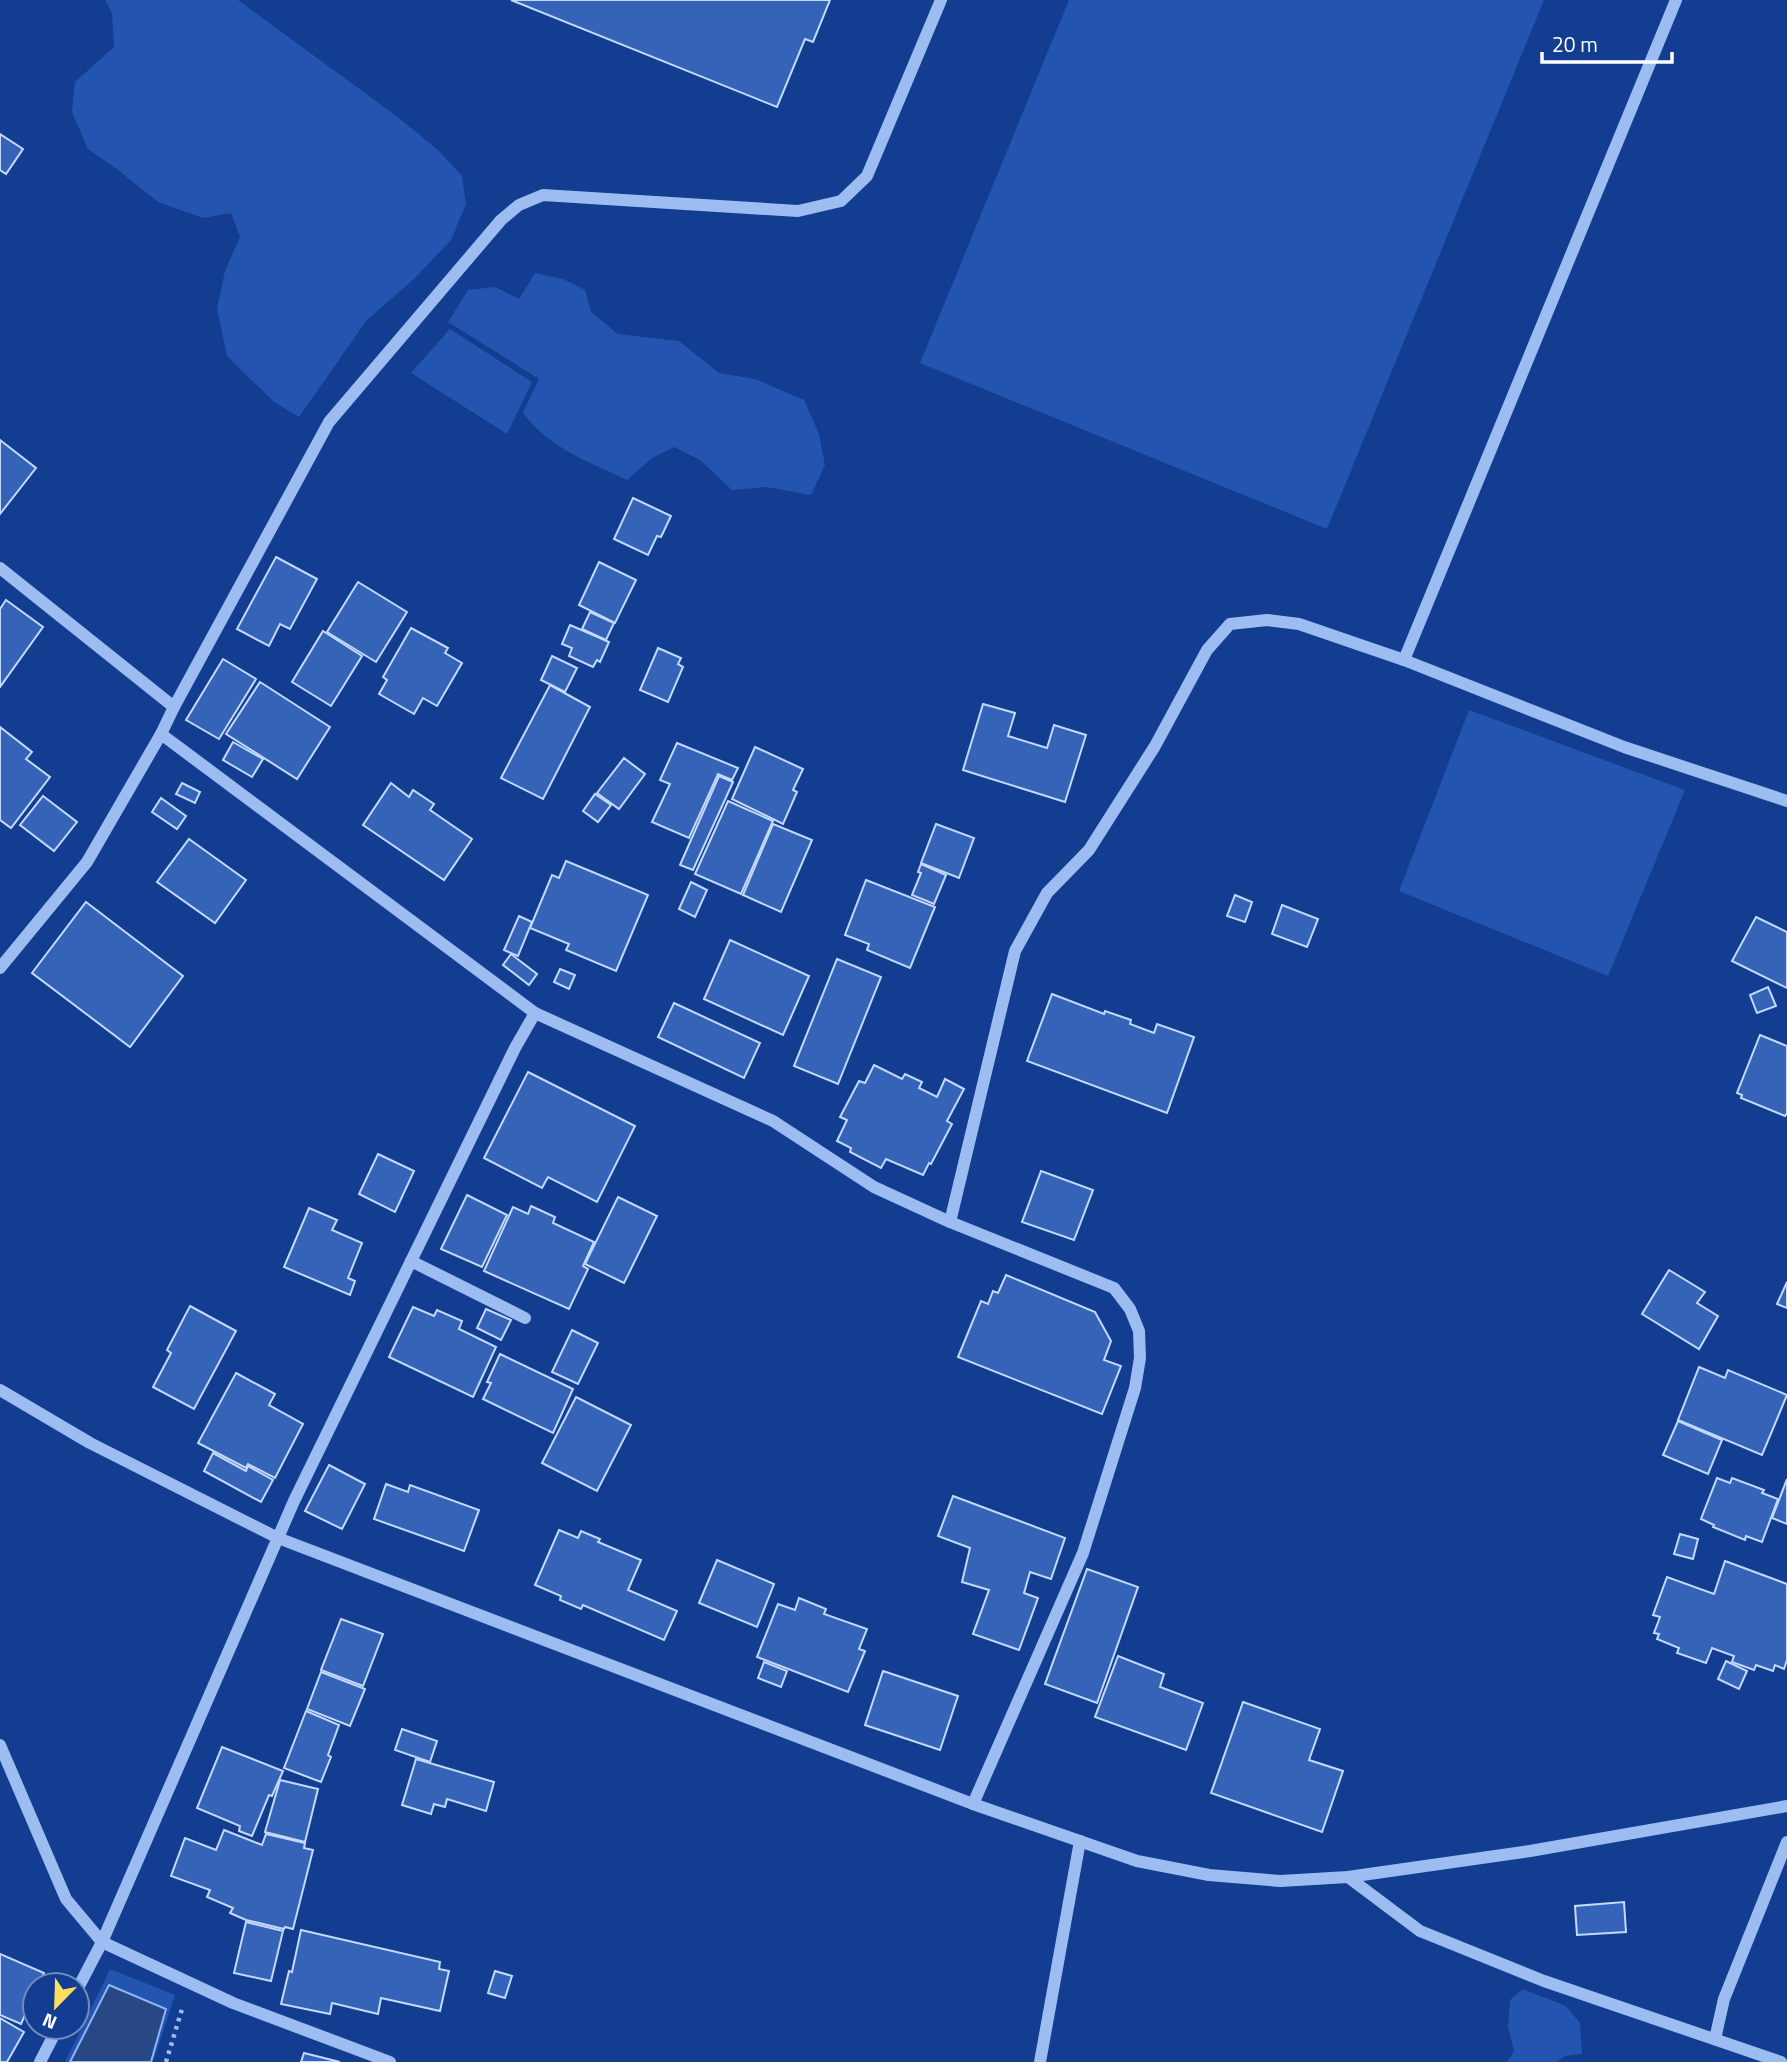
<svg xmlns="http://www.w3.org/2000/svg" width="1787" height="2062" font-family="'Titillium Web',sans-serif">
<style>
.green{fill:#2355b0}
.water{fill:#274785;stroke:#8fb5f6;stroke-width:2}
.building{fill:#3563b8;stroke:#c4d9fd;stroke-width:2}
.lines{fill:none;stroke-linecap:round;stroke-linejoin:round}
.path{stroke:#9dbcf2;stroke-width:4.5;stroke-dasharray:3.5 5;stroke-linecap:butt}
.minor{stroke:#9dbcf2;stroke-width:12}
</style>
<rect width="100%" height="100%" fill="#123d90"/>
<g class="green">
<path d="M 105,0 L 238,0 L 399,118 L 439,151 L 462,176 L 466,204 L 451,240 L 415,278 L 367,320 L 299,417 L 274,402 L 227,356 L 217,309 L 225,271 L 240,237 L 231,213 L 203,218 L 158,202 L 118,170 L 88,149 L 72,112 L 75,82 L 114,47 L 112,13 Z"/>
<path d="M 1069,0 L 1544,0 L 1327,529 L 920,363 Z"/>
<path d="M 535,273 L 563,279 L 585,290 L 591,312 L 618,334 L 679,341 L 719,373 L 755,379 L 804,400 L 819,434 L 825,465 L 811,495 L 766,487 L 732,490 L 700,460 L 674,447 L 652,458 L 627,480 C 591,463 545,446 523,412 L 539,379 L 448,322 L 468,290 L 495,287 L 519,299 Z"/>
<path d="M 450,329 L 532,382 L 507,434 L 411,373 Z"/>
<path d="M 1469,710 L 1685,790 L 1608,976 L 1399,891 Z"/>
<path d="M 110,1969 L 175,1995 L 153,2062 L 65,2062 Z"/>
<path d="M 1523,1989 L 1566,2006 L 1580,2023 L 1582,2054 L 1565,2056 L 1557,2062 L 1507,2062 L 1514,2051 L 1508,2027 L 1510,2000 Z"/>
</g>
<path class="water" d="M 109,1985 L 166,2009 L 151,2062 L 70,2062 Z"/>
<g class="building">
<path d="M 511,0 L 830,0 L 813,42 L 805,39 L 777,107 Z"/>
<path d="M 0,134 L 23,149 L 6,174 L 0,170 Z"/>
<path d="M 0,440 L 36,468 L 0,514 Z"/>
<path d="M 633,498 L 671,516 L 661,537 L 657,536 L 648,555 L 614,539 Z"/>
<path d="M 276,557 L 317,579 L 290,629 L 280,624 L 269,646 L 237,629 Z"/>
<path d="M 599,562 L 636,580 L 615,623 L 579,605 Z"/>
<path d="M 358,582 L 407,612 L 376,662 L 327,632 Z"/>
<path d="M 6,600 L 43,627 L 0,687 L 0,609 Z"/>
<path d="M 590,612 L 614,623 L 606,640 L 582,629 Z"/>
<path d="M 570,625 L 609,642 L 600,662 L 597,660 L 593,667 L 569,656 L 572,648 L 562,644 Z"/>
<path d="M 411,628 L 448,648 L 445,653 L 462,663 L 437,706 L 423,698 L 414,714 L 379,694 L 387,680 L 383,677 Z"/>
<path d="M 323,631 L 362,656 L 331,706 L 292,682 Z"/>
<path d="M 658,648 L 681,658 L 678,664 L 683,667 L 668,702 L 640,690 Z"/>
<path d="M 552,656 L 577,668 L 565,692 L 541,680 Z"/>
<path d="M 223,659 L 256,679 L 219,739 L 186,720 Z"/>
<path d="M 260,682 L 330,727 L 297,779 L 226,734 Z"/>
<path d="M 550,685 L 590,707 L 543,799 L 501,778 Z"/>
<path d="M 983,704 L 1015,713 L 1008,736 L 1047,748 L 1054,725 L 1086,735 L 1065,802 L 963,770 Z"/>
<path d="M 0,727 L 32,752 L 26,759 L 50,777 L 11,828 L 0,820 Z"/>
<path d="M 233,742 L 263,759 L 252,777 L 223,760 Z"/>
<path d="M 677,743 L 738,768 L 732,780 L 718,774 L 689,838 L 652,822 L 670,784 L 660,780 Z"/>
<path d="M 755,747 L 803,769 L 793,790 L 797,792 L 783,824 L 732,799 Z"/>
<path d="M 624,758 L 645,774 L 619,809 L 597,793 Z"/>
<path d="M 719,776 L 733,782 L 693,870 L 680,865 Z"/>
<path d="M 182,783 L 200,792 L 195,803 L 176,794 Z"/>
<path d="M 391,783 L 409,797 L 413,790 L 434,804 L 430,810 L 472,839 L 444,880 L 363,825 Z"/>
<path d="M 595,794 L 611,805 L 598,822 L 583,811 Z"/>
<path d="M 43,796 L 77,822 L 54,851 L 20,825 Z"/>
<path d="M 161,798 L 186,816 L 177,829 L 152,812 Z"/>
<path d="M 728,801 L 773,821 L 741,894 L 695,874 Z"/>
<path d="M 773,824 L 812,840 L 781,912 L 743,895 Z"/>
<path d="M 936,824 L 974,838 L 959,878 L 921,863 Z"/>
<path d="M 189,839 L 246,880 L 215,923 L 157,882 Z"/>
<path d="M 566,861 L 648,895 L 616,971 L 566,950 L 569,944 L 530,928 L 552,875 L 559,878 Z"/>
<path d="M 921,864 L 946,875 L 934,904 L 912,895 L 921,873 L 918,872 Z"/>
<path d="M 866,880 L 935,907 L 910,968 L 867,950 L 869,944 L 845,935 Z"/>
<path d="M 691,882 L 707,890 L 695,917 L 679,909 Z"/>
<path d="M 1235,895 L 1252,902 L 1245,922 L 1227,916 Z"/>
<path d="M 86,902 L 183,976 L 130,1047 L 32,973 Z"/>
<path d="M 1282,905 L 1318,919 L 1307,947 L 1272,934 Z"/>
<path d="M 519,916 L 532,922 L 518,956 L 504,950 Z"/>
<path d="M 1756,917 L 1787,932 L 1787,988 L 1732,961 Z"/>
<path d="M 730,940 L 809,976 L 783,1035 L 704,999 Z"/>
<path d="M 511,954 L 537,974 L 529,985 L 503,965 Z"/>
<path d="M 837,959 L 881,977 L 838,1084 L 794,1066 Z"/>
<path d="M 560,969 L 575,975 L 569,989 L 554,982 Z"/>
<path d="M 1768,987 L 1776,1006 L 1757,1013 L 1750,995 Z"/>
<path d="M 1052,994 L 1104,1014 L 1105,1011 L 1131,1020 L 1130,1024 L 1154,1033 L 1157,1024 L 1194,1037 L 1167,1113 L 1027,1061 Z"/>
<path d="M 674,1003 L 760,1043 L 744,1078 L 658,1037 Z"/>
<path d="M 1760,1035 L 1787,1046 L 1787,1113 L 1785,1116 L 1741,1098 L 1742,1095 L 1737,1093 Z"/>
<path d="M 874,1065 L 902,1079 L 905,1074 L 922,1082 L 919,1088 L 937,1097 L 945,1079 L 964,1089 L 947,1121 L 952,1124 L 931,1164 L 929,1163 L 923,1175 L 886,1159 L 881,1168 L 850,1152 L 851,1148 L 837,1141 L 847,1120 L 840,1117 L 859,1081 L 865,1083 Z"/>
<path d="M 528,1072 L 635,1126 L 597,1202 L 548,1177 L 542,1188 L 484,1158 Z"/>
<path d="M 378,1154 L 414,1171 L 395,1212 L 359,1194 Z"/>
<path d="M 1041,1171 L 1093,1190 L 1074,1240 L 1022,1222 Z"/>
<path d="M 467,1195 L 507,1215 L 482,1267 L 441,1249 Z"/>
<path d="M 618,1197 L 657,1216 L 624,1283 L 585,1264 Z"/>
<path d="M 531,1206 L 555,1217 L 553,1223 L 594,1242 L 583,1266 L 588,1269 L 569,1309 L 484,1271 L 513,1207 L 528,1214 Z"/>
<path d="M 309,1208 L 337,1220 L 332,1230 L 362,1243 L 348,1278 L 355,1281 L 350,1295 L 284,1267 Z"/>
<path d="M 1669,1270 L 1705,1292 L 1697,1303 L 1718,1316 L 1699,1349 L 1642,1314 Z"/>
<path d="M 1006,1275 L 1095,1312 L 1111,1341 L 1104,1360 L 1121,1366 L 1102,1414 L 958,1357 L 981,1301 L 988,1304 L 993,1291 L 998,1293 Z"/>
<path d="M 1787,1282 L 1787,1308 L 1777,1304 Z"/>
<path d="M 190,1306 L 236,1331 L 194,1409 L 153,1387 L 171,1353 L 167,1350 Z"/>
<path d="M 413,1307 L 434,1316 L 437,1310 L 462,1321 L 459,1329 L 496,1347 L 473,1397 L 389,1357 Z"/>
<path d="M 486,1309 L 511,1320 L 501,1340 L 477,1328 Z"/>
<path d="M 572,1330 L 598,1343 L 578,1384 L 552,1372 Z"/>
<path d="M 500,1354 L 573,1389 L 553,1433 L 483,1399 L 491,1383 L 487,1382 Z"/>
<path d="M 1699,1367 L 1725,1378 L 1728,1370 L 1787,1395 L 1762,1455 L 1678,1420 Z"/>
<path d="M 236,1373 L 275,1394 L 269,1405 L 303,1424 L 275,1478 L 248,1464 L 246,1468 L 198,1443 Z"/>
<path d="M 576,1397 L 631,1425 L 597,1491 L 542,1463 Z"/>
<path d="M 1678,1421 L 1722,1440 L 1708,1474 L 1663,1455 Z"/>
<path d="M 213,1453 L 246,1471 L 248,1466 L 273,1480 L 261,1502 L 204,1471 Z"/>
<path d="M 329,1465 L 365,1484 L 342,1529 L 305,1511 Z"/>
<path d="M 1717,1478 L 1730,1483 L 1732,1478 L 1764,1490 L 1762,1493 L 1778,1499 L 1762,1542 L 1746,1536 L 1745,1540 L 1713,1527 L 1714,1525 L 1701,1519 Z"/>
<path d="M 1787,1479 L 1787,1524 L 1772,1518 Z"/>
<path d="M 386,1484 L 408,1492 L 410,1485 L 479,1510 L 464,1551 L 374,1519 Z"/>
<path d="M 953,1496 L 1065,1538 L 1051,1579 L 1030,1572 L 1024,1593 L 1038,1598 L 1019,1650 L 973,1634 L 989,1590 L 962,1582 L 970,1548 L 938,1536 Z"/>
<path d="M 559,1530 L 578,1538 L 581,1531 L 600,1539 L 598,1542 L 641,1560 L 628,1590 L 677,1611 L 664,1640 L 583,1605 L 581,1609 L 560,1600 L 561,1596 L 535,1585 Z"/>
<path d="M 1680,1534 L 1698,1539 L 1693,1559 L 1674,1554 Z"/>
<path d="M 717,1560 L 774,1584 L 757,1627 L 699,1603 Z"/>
<path d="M 1725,1561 L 1787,1584 L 1787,1660 L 1784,1669 L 1775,1665 L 1773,1671 L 1756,1665 L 1754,1670 L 1732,1662 L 1734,1656 L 1712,1648 L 1706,1663 L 1677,1653 L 1679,1648 L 1657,1639 L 1659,1634 L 1654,1633 L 1660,1617 L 1653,1615 L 1667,1577 L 1714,1594 Z"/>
<path d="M 1087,1569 L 1138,1587 L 1097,1703 L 1045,1684 Z"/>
<path d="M 799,1598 L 826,1609 L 824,1614 L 867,1629 L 859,1649 L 865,1651 L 848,1692 L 757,1657 L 778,1604 L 795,1610 Z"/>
<path d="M 341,1619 L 383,1634 L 363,1686 L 321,1670 Z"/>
<path d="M 1118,1656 L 1164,1674 L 1160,1687 L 1203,1703 L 1186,1750 L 1095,1717 Z"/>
<path d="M 1726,1661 L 1747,1671 L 1739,1689 L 1718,1679 Z"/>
<path d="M 764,1662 L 787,1671 L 781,1687 L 758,1678 Z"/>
<path d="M 883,1671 L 958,1696 L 940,1750 L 865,1725 Z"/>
<path d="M 321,1672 L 365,1689 L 350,1726 L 307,1709 Z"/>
<path d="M 1243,1702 L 1320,1729 L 1309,1760 L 1343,1771 L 1322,1832 L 1211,1793 Z"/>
<path d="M 306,1711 L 339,1725 L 328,1755 L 331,1757 L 321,1782 L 284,1768 Z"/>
<path d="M 402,1729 L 437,1741 L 430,1762 L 395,1750 Z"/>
<path d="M 222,1747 L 283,1771 L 272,1796 L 269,1795 L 252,1836 L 239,1831 L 240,1826 L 197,1808 Z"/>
<path d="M 416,1759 L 494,1782 L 486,1811 L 447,1799 L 445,1807 L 434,1804 L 431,1814 L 402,1805 Z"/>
<path d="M 280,1780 L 318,1789 L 305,1842 L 265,1832 Z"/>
<path d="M 224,1830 L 262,1845 L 266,1834 L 305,1843 L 304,1848 L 313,1850 L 293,1929 L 285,1927 L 284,1929 L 246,1920 L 230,1913 L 233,1908 L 207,1897 L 210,1890 L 171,1876 L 185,1838 L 216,1850 Z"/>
<path d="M 1624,1902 L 1626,1932 L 1577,1935 L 1575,1906 Z"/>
<path d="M 246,1922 L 283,1931 L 271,1981 L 234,1973 Z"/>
<path d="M 301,1930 L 440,1962 L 439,1969 L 449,1971 L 440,2011 L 381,1998 L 378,2014 L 332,2003 L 330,2014 L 281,2004 L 289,1971 L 292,1972 Z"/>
<path d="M 0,1954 L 44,1973 L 39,1985 L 35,1985 L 35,1993 L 21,2024 L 0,2015 Z"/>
<path d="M 495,1971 L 512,1976 L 505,1998 L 488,1993 Z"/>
<path d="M 0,2018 L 24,2032 L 7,2062 L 0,2062 Z"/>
<path d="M 304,2053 L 340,2062 L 301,2062 Z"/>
</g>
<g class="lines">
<path class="path" d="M 166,2062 L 182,2009"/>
<g class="minor">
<path d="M 0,568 L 174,707"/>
<path d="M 1404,660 L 1676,0"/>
<path d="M 161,734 L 535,1013 L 773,1121 L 874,1187 L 950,1222 L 1114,1288 L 1130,1309 L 1139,1331 L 1140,1358 L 1135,1388 L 1083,1553 L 973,1804"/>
<path d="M 0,968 L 87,862 L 161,734 L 174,707 L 329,422 L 501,220 L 519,205 L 543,195 L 798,211 L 841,201 L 867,176 L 941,0"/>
<path d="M 950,1222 L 1015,951 L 1047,893 L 1089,850 L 1155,746 L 1207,650 L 1230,624 L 1267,620 L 1299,624 L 1404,660 L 1624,747 L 1787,801"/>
<path d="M 411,1261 L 525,1318"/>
<path d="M 0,1390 L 90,1443 L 278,1538 L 973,1804 L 1137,1861 L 1209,1875 L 1280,1881 L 1348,1877 L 1530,1851 L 1787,1806"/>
<path d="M 0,1745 L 66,1899 L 102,1942 L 233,2003 L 390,2062"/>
<path d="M 1348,1877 L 1420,1931 L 1544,1981 L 1781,2062"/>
<path d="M 77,1990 L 102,1942 L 294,1501 L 515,1048 L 535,1013"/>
<path d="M 1715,2039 L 1724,1999 L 1787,1842"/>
<path d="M 40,2062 L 58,2027"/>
<path d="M 1040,2062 L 1080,1841"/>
</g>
</g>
<g transform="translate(56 2006) rotate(203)"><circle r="33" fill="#123d90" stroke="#718bbc" stroke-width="2"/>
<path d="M0-5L12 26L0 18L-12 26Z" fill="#ffdf5e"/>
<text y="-10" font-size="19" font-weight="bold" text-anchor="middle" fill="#ffffff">N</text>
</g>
<path d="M1542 52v10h130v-10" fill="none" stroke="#ffffff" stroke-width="3.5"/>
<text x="1552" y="52" font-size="21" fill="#ffffff" stroke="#123d90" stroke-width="5" paint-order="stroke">20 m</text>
</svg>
